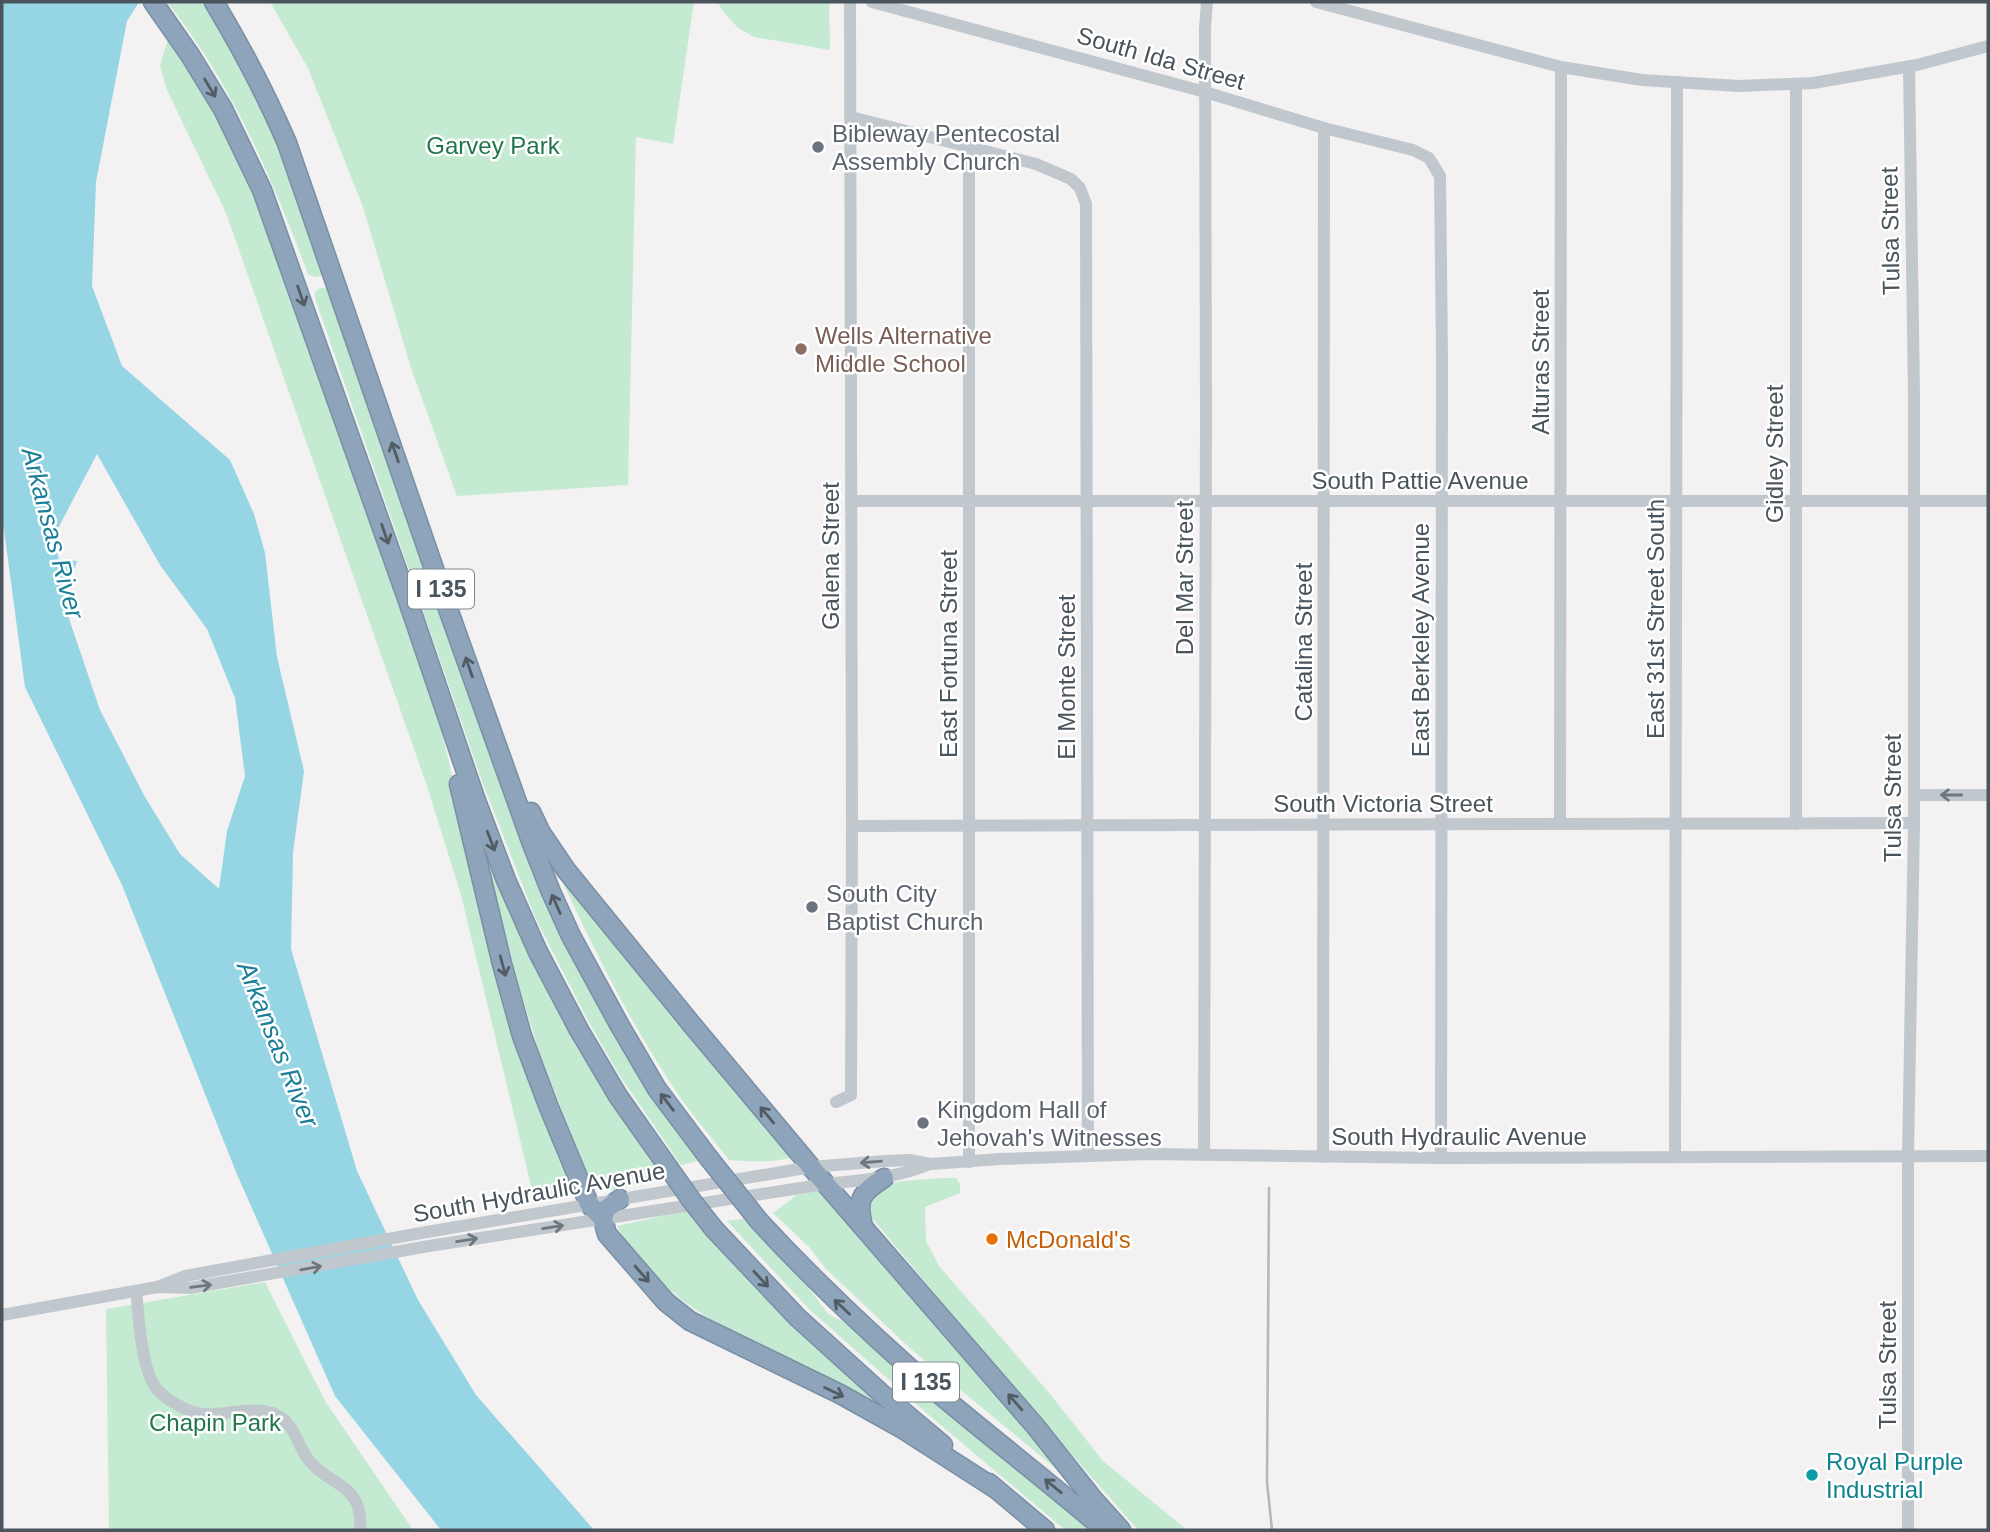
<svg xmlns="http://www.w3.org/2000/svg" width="1990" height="1532" font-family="Arial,sans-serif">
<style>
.green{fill:#c4ebd2}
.water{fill:#96d5e4;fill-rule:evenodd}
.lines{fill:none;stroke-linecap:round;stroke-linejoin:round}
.highway-casing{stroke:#798fa6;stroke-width:21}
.minor{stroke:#c0c8ce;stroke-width:12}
.highway{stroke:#8da4ba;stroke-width:18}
.rail{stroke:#b3b6ba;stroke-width:2.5}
.highway-bridge-casing{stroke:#798fa6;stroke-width:21;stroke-linecap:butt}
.highway-bridge{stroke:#8da4ba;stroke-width:18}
.oneway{stroke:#515c65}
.oneway2{stroke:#6d777e}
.worship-dot{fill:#6b7280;stroke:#fff;stroke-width:2.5}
.education-dot{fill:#8d6e63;stroke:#fff;stroke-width:2.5}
.food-dot{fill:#e8710a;stroke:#fff;stroke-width:2.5}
.culture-dot{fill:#0f9aa8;stroke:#fff;stroke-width:2.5}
.labels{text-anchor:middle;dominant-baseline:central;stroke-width:5;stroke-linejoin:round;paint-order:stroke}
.shield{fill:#fff;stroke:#80878d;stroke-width:2}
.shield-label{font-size:23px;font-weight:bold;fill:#4a545c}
.street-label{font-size:24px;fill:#4a545c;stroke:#fff}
.worship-label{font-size:24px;fill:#5b616d;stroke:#fff;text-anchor:start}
.park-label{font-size:24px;fill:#21774b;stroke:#fff}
.education-label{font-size:24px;fill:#785e54;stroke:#fff;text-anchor:start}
.food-label{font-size:24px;fill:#c56008;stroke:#fff;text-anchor:start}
.culture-label{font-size:24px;fill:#0d838f;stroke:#fff;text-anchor:start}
.water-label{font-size:26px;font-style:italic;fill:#1a7f97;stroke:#fff}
</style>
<rect width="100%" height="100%" fill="#f3f1f1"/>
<g class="green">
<path d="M 167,2 L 203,2 L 252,83 L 276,131 L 324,273 L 321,276 L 315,277 L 308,274 C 272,178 232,83 167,2 Z"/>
<path d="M 270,2 L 694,2 L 673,144 L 636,137 L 628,485 L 457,496 L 411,368 L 363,207 L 308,68 Z"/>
<path d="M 718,2 L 829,2 L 830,50 L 754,37 L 738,28 L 722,10 Z"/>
<path d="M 168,39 L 193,74 L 217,115 L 235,151 L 269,231 L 437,712 L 455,788 L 570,1181 L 561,1196 L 551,1200 L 535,1202 L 461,895 L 427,786 L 226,213 L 166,88 L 160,65 Z"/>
<path d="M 320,288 L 328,288 L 333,297 L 522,838 L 702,1160 L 681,1165 L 618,1073 L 585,1015 L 535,917 L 483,784 L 315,298 L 315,292 Z"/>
<path d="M 556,868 L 794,1157 C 771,1163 752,1162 729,1160 C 714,1140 697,1121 682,1100 C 632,1027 593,948 556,868 Z"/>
<path d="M 489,870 L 493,870 L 534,961 L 576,1046 L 656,1170 L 642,1184 L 609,1191 L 592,1186 L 540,1054 L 515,974 Z"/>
<path d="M 942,1178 L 956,1178 L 960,1184 L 960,1193 L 925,1207 L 926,1241 L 939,1266 L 1050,1394 L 1103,1461 L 1187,1530 L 1138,1530 L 997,1369 L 868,1213 C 869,1176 915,1181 942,1178 Z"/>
<path d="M 824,1190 L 1071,1481 L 912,1350 L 826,1269 L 809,1247 L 773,1213 L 797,1195 Z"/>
<path d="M 689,1210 L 882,1402 C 858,1396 831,1378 808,1367 C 741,1335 687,1317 639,1257 C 631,1247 622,1237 617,1226 Z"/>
<path d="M 748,1218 L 799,1275 L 828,1314 L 858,1329 L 1097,1530 L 1065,1530 L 930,1416 L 810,1310 L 727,1221 Z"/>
<path d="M 265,1282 L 325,1401 L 413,1530 L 109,1530 L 106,1309 Z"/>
</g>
<path class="water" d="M 2,2 L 139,2 L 127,21 L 96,182 L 92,286 L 122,366 L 230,460 L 254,514 L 265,553 L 277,657 L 304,771 L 293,853 L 291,949 L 357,1171 L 418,1300 L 476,1395 L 594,1530 L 441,1530 L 335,1396 L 236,1172 L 122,885 L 25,687 L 2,515 ZM 97,454 L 160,565 L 207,629 L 235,698 L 245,776 L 227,831 L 219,889 L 180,854 L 145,797 L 100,710 L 64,604 L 77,561 L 59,559 L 53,538 Z"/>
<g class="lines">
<g class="highway-casing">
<g id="highway">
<path d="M 153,2 L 190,55 L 223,109 L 262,190 L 408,601 L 475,798 L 506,880 L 538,952 L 579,1030 L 618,1096 L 668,1167"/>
<path d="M 214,2 C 241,47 266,94 287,143 L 442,592 L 532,844 L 551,892 L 571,936 L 620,1026 L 657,1089 L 708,1157"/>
<path d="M 459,784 L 502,964 L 522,1036 L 548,1105 L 589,1204 L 603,1219 L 607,1234 L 666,1302 L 690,1321 L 840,1394 L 901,1428 L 996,1489"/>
<path d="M 531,812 L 541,833 L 566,870 L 693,1026 L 811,1167 L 1036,1427 L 1094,1500 L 1121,1530"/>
<path d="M 603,1219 L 606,1209 L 620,1199"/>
<path d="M 759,1221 C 817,1284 879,1342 944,1398 C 997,1442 1052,1485 1105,1530"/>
<path d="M 863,1226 C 856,1199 861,1193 884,1178"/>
<path d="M 714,1229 L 797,1317 L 882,1394 L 943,1445"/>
<path d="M 989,1483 L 1045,1530"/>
</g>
</g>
<g class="minor">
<path d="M 872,2 L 1205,92 L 1324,128 L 1413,150 L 1429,158 L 1440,176 L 1442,357 L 1441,1158"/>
<path d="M 1316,2 L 1561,67 L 1642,80 L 1739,86 L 1813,83 L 1917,65 L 1988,46"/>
<path d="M 1796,84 L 1796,824"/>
<path d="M 851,117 L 1036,164 L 1071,179 L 1080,188 L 1086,204 L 1088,1156"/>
<path d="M 969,146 L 969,1162"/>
<path d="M 851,501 L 1988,501"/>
<path d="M 1914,795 L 1988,795"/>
<path d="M 1560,824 L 1561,67"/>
<path d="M 852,826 L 1914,823"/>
<path d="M 836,1102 L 851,1095 L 852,826 L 850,2"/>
<path d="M 1204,1155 L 1206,413 L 1205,29 L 1207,2"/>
<path d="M 1675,1156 L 1677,82"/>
<path d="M 1323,1157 L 1324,128"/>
<path d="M 157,1287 L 185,1276 L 421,1233 L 811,1167 L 885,1161 L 909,1160 L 931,1164 L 1000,1159 L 1150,1154 L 1441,1158 L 1988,1156"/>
<path d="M 136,1291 C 139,1316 141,1371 157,1389 C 163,1396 170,1401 178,1405 C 189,1412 201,1415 214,1414 C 233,1413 253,1407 272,1413 C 299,1423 295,1448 313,1465 C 326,1479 349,1485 357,1504 C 360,1511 361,1523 360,1530"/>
<path d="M 2,1315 L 157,1287 L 190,1288 L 429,1246 L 826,1184 C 862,1180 897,1178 930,1164"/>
<path d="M 1908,1530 L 1908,1155 L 1914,823 L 1914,394 L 1909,66"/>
</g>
<use href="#highway" class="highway"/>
<path class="rail" d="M 1269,1188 L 1267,1482 L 1272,1530"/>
<g class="highway-bridge-casing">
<g id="highway-bridge">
<path d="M 708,1157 L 759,1221"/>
<path d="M 668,1167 L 692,1201 L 714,1229"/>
</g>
</g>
<use href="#highway-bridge" class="highway-bridge"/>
</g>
<defs><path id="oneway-shaft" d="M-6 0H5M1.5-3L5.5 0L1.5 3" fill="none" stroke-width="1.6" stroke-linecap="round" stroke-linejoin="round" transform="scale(1.75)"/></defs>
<g class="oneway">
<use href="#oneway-shaft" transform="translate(210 88) rotate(59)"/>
<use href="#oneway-shaft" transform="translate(301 296) rotate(71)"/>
<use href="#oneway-shaft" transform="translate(395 452) rotate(-109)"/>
<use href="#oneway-shaft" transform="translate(385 534) rotate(71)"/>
<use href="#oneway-shaft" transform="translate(469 667) rotate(-109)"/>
<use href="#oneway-shaft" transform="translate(491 841) rotate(69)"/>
<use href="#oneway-shaft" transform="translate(556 904) rotate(-114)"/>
<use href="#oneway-shaft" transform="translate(503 966) rotate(75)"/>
<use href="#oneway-shaft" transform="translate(667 1102) rotate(-127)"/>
<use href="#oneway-shaft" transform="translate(767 1115) rotate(-130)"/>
<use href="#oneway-shaft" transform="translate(642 1274) rotate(49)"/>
<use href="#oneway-shaft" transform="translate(761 1279) rotate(47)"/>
<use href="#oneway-shaft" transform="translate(842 1307) rotate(-137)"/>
<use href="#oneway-shaft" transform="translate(834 1392) rotate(26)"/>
<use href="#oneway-shaft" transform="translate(1015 1402) rotate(-131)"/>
<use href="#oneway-shaft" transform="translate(1053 1486) rotate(-141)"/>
</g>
<g class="oneway2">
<use href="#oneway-shaft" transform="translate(1951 795) rotate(180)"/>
<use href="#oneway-shaft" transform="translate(871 1162) rotate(175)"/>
<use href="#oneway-shaft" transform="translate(553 1227) rotate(-9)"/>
<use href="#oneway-shaft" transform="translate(467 1240) rotate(-9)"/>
<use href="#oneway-shaft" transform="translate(311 1268) rotate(-10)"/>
<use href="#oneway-shaft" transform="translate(201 1286) rotate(-8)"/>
</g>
<g class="worship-dot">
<circle cx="818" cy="147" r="7"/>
<circle cx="812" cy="907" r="7"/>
<circle cx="923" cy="1123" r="7"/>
</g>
<circle class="education-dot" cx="801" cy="349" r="7"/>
<circle class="food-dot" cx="992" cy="1239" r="7"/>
<circle class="culture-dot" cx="1812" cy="1475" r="7"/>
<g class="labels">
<g class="shield">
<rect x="408" y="569.5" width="66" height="39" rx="5"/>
<rect x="893" y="1362.5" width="66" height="39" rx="5"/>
</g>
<g class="shield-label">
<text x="441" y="589">I 135</text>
<text x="926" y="1382">I 135</text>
</g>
<g class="street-label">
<text transform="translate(1161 58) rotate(16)">South Ida Street</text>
<text transform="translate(1890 231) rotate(-91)">Tulsa Street</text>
<text transform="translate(1540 362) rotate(-90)">Alturas Street</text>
<text transform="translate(1774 454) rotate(-90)">Gidley Street</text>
<text x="1420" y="480">South Pattie Avenue</text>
<text transform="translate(830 556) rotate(-90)">Galena Street</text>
<text transform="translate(1184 578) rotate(-90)">Del Mar Street</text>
<text transform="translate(1655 619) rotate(-90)">East 31st Street South</text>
<text transform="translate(1420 640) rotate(-90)">East Berkeley Avenue</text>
<text transform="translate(1303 642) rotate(-90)">Catalina Street</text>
<text transform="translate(948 654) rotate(-90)">East Fortuna Street</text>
<text transform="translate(1066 677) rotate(-90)">El Monte Street</text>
<text transform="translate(1892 798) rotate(-90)">Tulsa Street</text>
<text x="1383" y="803">South Victoria Street</text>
<text x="1459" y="1136">South Hydraulic Avenue</text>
<text transform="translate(539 1192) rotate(-10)">South Hydraulic Avenue</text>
<text transform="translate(1887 1365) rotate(-90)">Tulsa Street</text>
</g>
<g class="worship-label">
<text x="832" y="133">Bibleway Pentecostal<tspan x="832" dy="28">Assembly Church</tspan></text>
<text x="826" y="893">South City<tspan x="826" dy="28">Baptist Church</tspan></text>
<text x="937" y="1109">Kingdom Hall of<tspan x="937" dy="28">Jehovah's Witnesses</tspan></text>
</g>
<g class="park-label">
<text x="493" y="145">Garvey Park</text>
<text x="215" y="1422">Chapin Park</text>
</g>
<g class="education-label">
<text x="815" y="335">Wells Alternative<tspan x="815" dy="28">Middle School</tspan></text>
</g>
<g class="food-label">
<text x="1006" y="1239">McDonald's</text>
</g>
<g class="culture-label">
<text x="1826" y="1461">Royal Purple<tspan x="1826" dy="28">Industrial</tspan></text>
</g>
<g class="water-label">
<text transform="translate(53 533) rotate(75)">Arkansas River</text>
<text transform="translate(278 1044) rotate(68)">Arkansas River</text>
</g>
</g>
<rect width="1990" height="1532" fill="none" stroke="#4a545c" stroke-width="7"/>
</svg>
